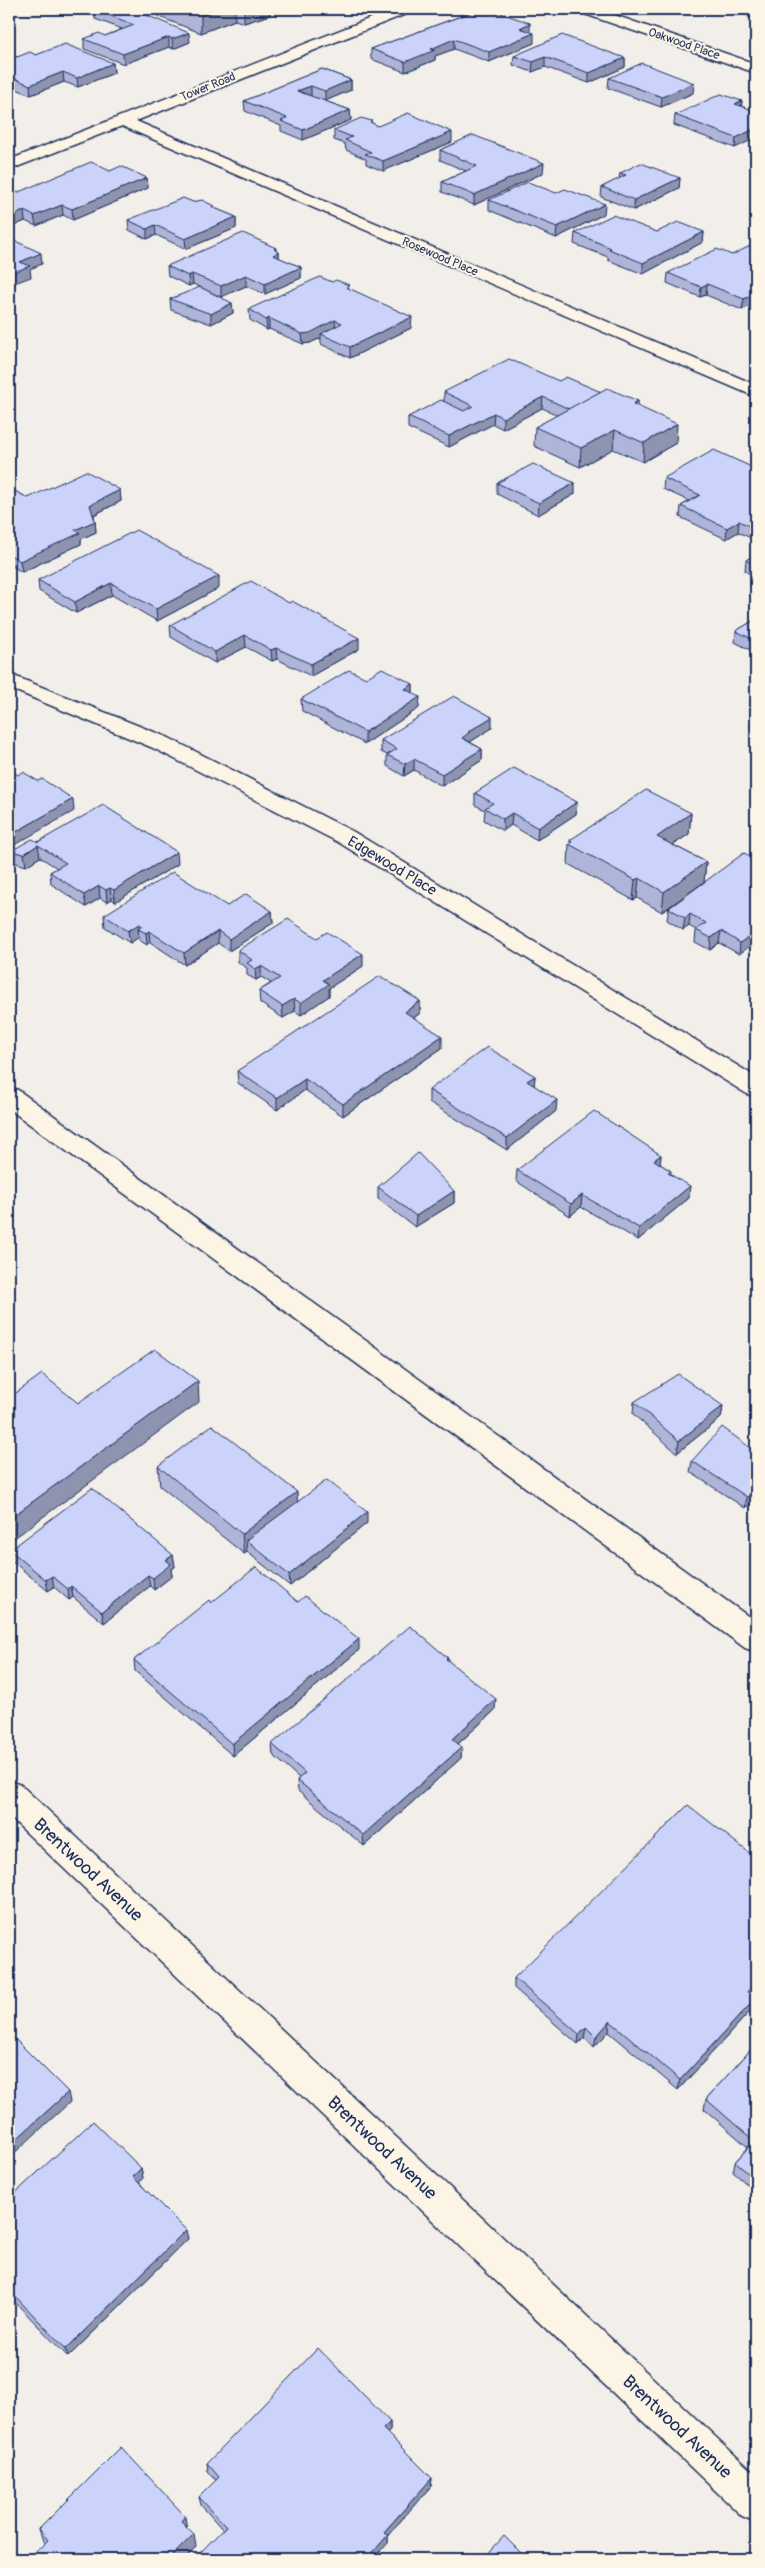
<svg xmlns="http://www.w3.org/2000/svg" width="765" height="2568" font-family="Pangolin,sans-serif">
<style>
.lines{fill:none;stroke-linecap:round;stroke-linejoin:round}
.lane-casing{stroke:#1b2f5e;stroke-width:3}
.street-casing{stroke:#1b2f5e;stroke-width:3}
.lane{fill:#fcf5e5;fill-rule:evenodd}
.street{fill:#fcf5e5;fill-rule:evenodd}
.wall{fill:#afb5d8;stroke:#1b2f5e}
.shaded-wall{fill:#8e94b0;stroke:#1b2f5e}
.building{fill:#cbd3fb;stroke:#1b2f5e}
.labels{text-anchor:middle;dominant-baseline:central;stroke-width:4;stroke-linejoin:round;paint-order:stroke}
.far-street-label{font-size:12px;fill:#1b2f5e;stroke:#fcf5e5}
.street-label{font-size:15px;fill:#1b2f5e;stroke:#fcf5e5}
.near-street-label{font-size:18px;fill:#1b2f5e;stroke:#fcf5e5}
</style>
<rect width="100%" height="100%" fill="#f2eee9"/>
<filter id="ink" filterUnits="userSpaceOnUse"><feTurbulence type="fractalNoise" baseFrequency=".02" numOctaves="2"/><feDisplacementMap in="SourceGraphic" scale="10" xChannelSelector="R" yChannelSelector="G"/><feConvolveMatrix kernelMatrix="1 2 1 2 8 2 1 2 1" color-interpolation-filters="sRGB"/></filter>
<g filter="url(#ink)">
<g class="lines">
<g class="lane-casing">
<path id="lane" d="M 9,1087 L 18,1090 L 756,1622 L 756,1652 L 745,1648 L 9,1109 Z"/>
</g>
<g class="street-casing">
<g id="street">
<path d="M 394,9 L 413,9 L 411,12 L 136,121 L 756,385 L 756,397 L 122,126 L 9,170 L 9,160 Z"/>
<path d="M 577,9 L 597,9 L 756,64 L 756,73 L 579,12 Z"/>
<path d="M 9,674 L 169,738 L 354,832 L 756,1077 L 756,1097 L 747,1094 L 338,842 L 153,748 L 9,688 Z"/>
<path d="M 9,1781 L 21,1785 L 756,2475 L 756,2522 L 742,2516 L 9,1816 Z"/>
</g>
</g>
<use href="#lane" class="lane"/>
<use href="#street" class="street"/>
</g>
<g class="wall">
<path d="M 94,9 L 190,42 L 173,49 L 169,47 L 124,64 L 84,49 L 84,39 L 105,36 L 122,29 L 95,19 Z"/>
<path d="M 157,9 L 270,9 L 270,15 L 244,23 L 235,20 L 201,33 L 157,16 Z"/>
<path d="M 480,9 L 530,31 L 534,43 L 489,62 L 454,49 L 435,56 L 435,60 L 405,72 L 371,59 L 371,49 Z"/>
<path d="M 728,9 L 756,9 L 756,19 L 748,17 L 749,14 L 747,15 Z"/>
<path d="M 9,54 L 17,57 L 36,55 L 113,63 L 114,73 L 78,87 L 64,82 L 31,95 L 9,86 Z"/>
<path d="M 514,56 L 625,58 L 625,67 L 589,83 L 545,67 L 532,72 L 513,65 Z"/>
<path d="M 322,69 L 351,80 L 351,90 L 325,101 L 350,110 L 351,120 L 303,140 L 281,131 L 281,126 L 245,111 L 244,101 Z"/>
<path d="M 609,78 L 693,93 L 661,107 L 608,88 Z"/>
<path d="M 742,101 L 735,148 L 674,125 L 675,115 Z"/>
<path d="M 372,123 L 378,126 L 452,142 L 383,171 L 366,164 L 366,159 L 346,150 L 345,144 L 334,140 L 334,130 Z"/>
<path d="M 440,150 L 543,173 L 474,205 L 442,192 L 442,182 L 466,171 L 440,160 Z"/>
<path d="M 110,171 L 147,178 L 148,188 L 73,220 L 63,215 L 36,226 L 25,221 L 9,228 L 9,196 Z"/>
<path d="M 620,173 L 680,178 L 679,188 L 634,210 L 601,197 L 602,187 L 619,179 Z"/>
<path d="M 489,200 L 604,214 L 556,238 L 489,210 Z"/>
<path d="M 193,202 L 214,208 L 236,217 L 236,228 L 186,249 L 156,235 L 147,239 L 129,230 L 128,220 Z"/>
<path d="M 657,232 L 704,232 L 703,242 L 643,274 L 608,260 L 608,257 L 574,244 L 575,233 Z"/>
<path d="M 756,247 L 742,310 L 706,295 L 700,297 L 667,283 L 668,273 L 732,255 Z"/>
<path d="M 276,251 L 279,252 L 279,258 L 301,267 L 301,278 L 265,294 L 246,286 L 221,297 L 193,284 L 189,286 L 168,276 L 167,266 Z"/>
<path d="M 349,289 L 411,328 L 350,358 L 321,344 L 321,338 L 310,343 L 303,344 L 269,329 L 267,330 L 250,320 L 249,309 Z"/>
<path d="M 170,299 L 232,303 L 233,313 L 211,324 L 171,310 Z"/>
<path d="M 559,381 L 638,401 L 638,407 L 676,443 L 643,462 L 613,449 L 580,467 L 534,446 L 535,427 L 558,415 L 542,408 L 503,429 L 493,424 L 449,447 L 408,428 L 408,417 L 444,401 L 444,392 Z"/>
<path d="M 756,469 L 756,539 L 755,540 L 738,532 L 726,539 L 680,517 L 681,506 L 689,501 L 663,489 L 664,478 Z"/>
<path d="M 497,483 L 575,494 L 538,515 L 497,494 Z"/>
<path d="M 9,488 L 28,498 L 120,490 L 121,501 L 94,515 L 95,521 L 96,532 L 81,539 L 81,544 L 22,572 L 9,564 Z"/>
<path d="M 756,554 L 756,578 L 745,571 L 746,560 Z"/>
<path d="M 38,580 L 219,588 L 157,621 L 112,595 L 76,613 L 39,591 Z"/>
<path d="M 289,603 L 359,649 L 311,676 L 277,659 L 272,661 L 246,647 L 215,663 L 171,637 L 170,625 Z"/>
<path d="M 756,619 L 756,653 L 735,642 L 736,631 Z"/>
<path d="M 366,678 L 413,684 L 413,693 L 419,708 L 365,744 L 302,711 L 301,699 Z"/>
<path d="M 492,728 L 470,742 L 482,749 L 482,760 L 442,786 L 414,770 L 404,776 L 387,766 L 387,755 L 381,752 L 381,740 Z"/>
<path d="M 475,793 L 577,802 L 576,814 L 537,840 L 511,825 L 503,831 L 484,820 L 485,810 L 475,805 Z"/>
<path d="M 691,813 L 689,834 L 673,845 L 706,862 L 704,882 L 662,912 L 637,898 L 633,900 L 568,864 L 569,844 L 570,843 L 570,840 Z"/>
<path d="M 38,842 L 178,864 L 115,902 L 112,899 L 107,902 L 100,898 L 86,907 L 51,884 L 50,872 L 57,868 L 40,857 L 26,866 L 13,862 L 11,851 Z"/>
<path d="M 756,859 L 756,946 L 753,944 L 739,954 L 719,943 L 710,950 L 695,942 L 696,930 L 689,926 L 683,930 L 667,920 L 669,908 Z"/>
<path d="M 227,906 L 272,911 L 273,923 L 229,951 L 218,943 L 185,965 L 150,942 L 147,945 L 139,940 L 139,937 L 130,943 L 105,927 L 104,915 Z"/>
<path d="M 317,938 L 363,966 L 329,988 L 329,996 L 301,1015 L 295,1011 L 283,1018 L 260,1003 L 259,991 L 271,983 L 261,977 L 256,980 L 247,975 L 247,968 L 238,962 L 238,950 Z"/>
<path d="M 420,1001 L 420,1013 L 414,1018 L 442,1048 L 343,1116 L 305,1090 L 277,1110 L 238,1083 L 237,1071 Z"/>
<path d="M 535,1076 L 534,1086 L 556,1111 L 507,1150 L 429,1102 L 429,1090 Z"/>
<path d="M 661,1155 L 660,1164 L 671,1171 L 671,1175 L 689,1198 L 638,1240 L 581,1207 L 570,1216 L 516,1181 L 517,1170 Z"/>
<path d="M 378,1187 L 454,1191 L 454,1203 L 415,1227 L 378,1199 Z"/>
<path d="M 634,1402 L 723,1406 L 721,1418 L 677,1453 L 633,1414 Z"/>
<path d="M 756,1452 L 756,1500 L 745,1508 L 690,1472 L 692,1461 Z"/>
<path d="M 158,1466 L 298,1502 L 367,1523 L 290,1586 L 247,1552 L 244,1554 L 160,1486 Z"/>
<path d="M 10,1550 L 173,1555 L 175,1567 L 171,1569 L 172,1576 L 154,1590 L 150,1586 L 104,1623 L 73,1597 L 69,1600 L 54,1587 L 48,1591 L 12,1561 Z"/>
<path d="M 298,1602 L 359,1650 L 233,1756 L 135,1671 L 134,1660 L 211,1603 Z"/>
<path d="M 448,1658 L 448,1661 L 495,1710 L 458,1744 L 462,1747 L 461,1758 L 364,1846 L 298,1791 L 297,1780 L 299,1778 L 273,1755 L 272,1744 Z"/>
<path d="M 756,1858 L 756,1990 L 751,1995 L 756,1998 L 753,2008 L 678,2090 L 609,2032 L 594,2047 L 584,2038 L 578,2044 L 514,1988 L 514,1978 Z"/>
<path d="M 756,2044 L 756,2192 L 733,2172 L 735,2162 L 748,2147 L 704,2109 L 706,2099 Z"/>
<path d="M 141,2168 L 143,2178 L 139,2182 L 188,2239 L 68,2357 L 14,2301 L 9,2306 L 9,2199 Z"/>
<path d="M 390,2422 L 390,2431 L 387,2433 L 432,2478 L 431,2486 L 388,2535 L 388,2543 L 223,2530 L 201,2505 L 199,2497 L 216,2480 L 208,2471 L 207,2463 Z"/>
<path d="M 187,2527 L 196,2547 L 44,2544 L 39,2529 Z"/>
</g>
<g class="shaded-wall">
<path d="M 220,9 L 235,9 L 235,20 L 201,33 L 201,16 Z"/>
<path d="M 244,9 L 270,9 L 270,15 L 244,23 Z"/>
<path d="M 747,9 L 749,9 L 749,14 L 747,15 Z"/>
<path d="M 530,23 L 530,33 L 520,28 Z"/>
<path d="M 189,33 L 190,42 L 173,49 L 172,39 Z"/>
<path d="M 534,33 L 534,43 L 489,62 L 489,52 Z"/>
<path d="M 169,37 L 169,47 L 124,64 L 123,54 Z"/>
<path d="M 454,39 L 454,49 L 435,56 L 435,60 L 405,72 L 405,62 L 431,49 Z"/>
<path d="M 545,57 L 545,67 L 532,72 L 533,62 Z"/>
<path d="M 625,58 L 625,67 L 589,83 L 589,73 Z"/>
<path d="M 113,63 L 114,73 L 78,87 L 77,78 Z"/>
<path d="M 63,72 L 64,82 L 31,95 L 30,85 Z"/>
<path d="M 351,80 L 351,90 L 325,101 L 325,91 Z"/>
<path d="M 694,83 L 693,93 L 661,107 L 662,97 Z"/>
<path d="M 311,86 L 311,96 L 297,91 Z"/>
<path d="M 742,101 L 741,111 L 735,104 Z"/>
<path d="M 350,110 L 351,120 L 303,140 L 303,130 Z"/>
<path d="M 756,128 L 756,138 L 735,148 L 736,138 Z"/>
<path d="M 452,132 L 452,142 L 383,171 L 383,161 Z"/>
<path d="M 544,163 L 543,173 L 474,205 L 474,195 Z"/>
<path d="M 147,178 L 148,188 L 73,220 L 72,209 Z"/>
<path d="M 680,178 L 679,188 L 634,210 L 634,200 Z"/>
<path d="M 605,204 L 604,214 L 556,238 L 557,227 Z"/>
<path d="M 62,205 L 63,215 L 36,226 L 34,216 Z"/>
<path d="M 24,211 L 25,221 L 9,228 L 9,217 Z"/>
<path d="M 236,217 L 236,228 L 186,249 L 185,239 Z"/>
<path d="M 155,225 L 156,235 L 147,239 L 147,229 Z"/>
<path d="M 704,232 L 703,242 L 643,274 L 643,263 Z"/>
<path d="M 276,248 L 276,253 L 279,252 L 279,262 L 273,265 L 274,249 Z"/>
<path d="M 41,253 L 42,264 L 30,269 L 31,277 L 9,285 L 9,274 L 20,262 Z"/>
<path d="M 301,267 L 301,278 L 265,294 L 265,284 Z"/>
<path d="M 192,274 L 193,284 L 189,286 L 188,276 Z"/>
<path d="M 246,275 L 246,286 L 221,297 L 221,286 Z"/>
<path d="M 707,284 L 706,295 L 700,297 L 701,287 Z"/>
<path d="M 756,293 L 756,303 L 742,310 L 744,299 Z"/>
<path d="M 232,303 L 233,313 L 211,324 L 211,314 Z"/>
<path d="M 412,317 L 411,328 L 350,358 L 350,347 Z"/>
<path d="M 269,318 L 269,329 L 267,330 L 266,320 Z"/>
<path d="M 335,320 L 336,331 L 321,334 L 321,338 L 310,343 L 303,344 L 302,334 Z"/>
<path d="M 543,397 L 542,408 L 503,429 L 503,418 Z"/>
<path d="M 638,401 L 636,420 L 633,404 Z"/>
<path d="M 494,413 L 493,424 L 449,447 L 449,436 Z"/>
<path d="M 677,424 L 676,443 L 643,462 L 644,443 Z"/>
<path d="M 615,430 L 613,449 L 580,467 L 581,448 Z"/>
<path d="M 575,483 L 575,494 L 538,515 L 539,503 Z"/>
<path d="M 120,490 L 121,501 L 91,516 L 90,505 Z"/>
<path d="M 95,521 L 96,532 L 81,539 L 81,544 L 22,572 L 20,561 L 75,530 Z"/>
<path d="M 739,521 L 738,532 L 726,539 L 727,528 Z"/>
<path d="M 219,576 L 219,588 L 157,621 L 156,609 Z"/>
<path d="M 111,583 L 112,595 L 76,613 L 75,602 Z"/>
<path d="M 245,635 L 246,647 L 215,663 L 215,652 Z"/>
<path d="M 359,638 L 359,649 L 311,676 L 311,664 Z"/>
<path d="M 276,648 L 277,659 L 272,661 L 271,650 Z"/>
<path d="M 413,684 L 413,695 L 405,689 Z"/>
<path d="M 420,697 L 419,708 L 365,744 L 365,732 Z"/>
<path d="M 492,717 L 492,728 L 470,742 L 462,738 L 468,732 Z"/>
<path d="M 482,749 L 482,760 L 442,786 L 442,774 Z"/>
<path d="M 414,759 L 414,770 L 404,776 L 405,764 Z"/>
<path d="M 73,799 L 74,811 L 9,848 L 9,836 Z"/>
<path d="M 577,802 L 576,814 L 537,840 L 538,828 Z"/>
<path d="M 512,813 L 511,825 L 503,831 L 503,819 Z"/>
<path d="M 691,813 L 689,834 L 655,857 L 657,837 Z"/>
<path d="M 38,845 L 40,857 L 26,866 L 24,854 Z"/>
<path d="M 177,852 L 178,864 L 115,902 L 114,890 Z"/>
<path d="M 706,862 L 704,882 L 662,912 L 664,892 Z"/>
<path d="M 639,878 L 637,898 L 633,900 L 635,880 Z"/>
<path d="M 99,886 L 100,898 L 86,907 L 84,895 Z"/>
<path d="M 110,888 L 112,899 L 107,902 L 106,890 Z"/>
<path d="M 272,911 L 273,923 L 229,951 L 229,939 Z"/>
<path d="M 690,914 L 689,926 L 683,930 L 685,918 Z"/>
<path d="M 139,924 L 140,930 L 138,929 L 139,937 L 130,943 L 128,931 Z"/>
<path d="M 149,931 L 150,942 L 147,945 L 146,933 Z"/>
<path d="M 218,931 L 218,943 L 185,965 L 184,953 Z"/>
<path d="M 721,931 L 719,943 L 710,950 L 711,938 Z"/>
<path d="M 755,932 L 753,944 L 739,954 L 740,943 Z"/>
<path d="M 363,954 L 363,966 L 329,988 L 329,996 L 301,1015 L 301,1003 L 323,980 Z"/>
<path d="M 261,966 L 261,977 L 256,980 L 255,969 Z"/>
<path d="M 294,999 L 295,1011 L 283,1018 L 282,1006 Z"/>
<path d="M 420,1001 L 420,1013 L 405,1024 L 405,1012 Z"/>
<path d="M 442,1036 L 442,1048 L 343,1116 L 343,1104 Z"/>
<path d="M 535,1076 L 534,1087 L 527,1081 Z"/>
<path d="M 305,1079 L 305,1090 L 277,1110 L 277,1098 Z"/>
<path d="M 557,1100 L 556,1111 L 507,1150 L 507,1138 Z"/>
<path d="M 661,1155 L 660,1166 L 654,1160 Z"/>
<path d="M 690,1186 L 689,1198 L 638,1240 L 639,1228 Z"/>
<path d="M 454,1191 L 454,1203 L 415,1227 L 416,1216 Z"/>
<path d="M 582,1195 L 581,1207 L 570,1216 L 571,1204 Z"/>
<path d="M 198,1381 L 199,1402 L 9,1542 L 9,1519 Z"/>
<path d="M 723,1406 L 721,1418 L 677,1453 L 679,1441 Z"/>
<path d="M 756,1490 L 756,1500 L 745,1508 L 747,1497 Z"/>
<path d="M 297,1492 L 298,1511 L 246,1540 L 247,1552 L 244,1554 L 242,1534 Z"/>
<path d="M 367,1512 L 367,1523 L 290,1586 L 289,1575 Z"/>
<path d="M 173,1555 L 175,1567 L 171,1569 L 172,1576 L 154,1590 L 153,1578 L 166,1560 Z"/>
<path d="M 148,1575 L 150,1586 L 104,1623 L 102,1612 Z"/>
<path d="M 52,1576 L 54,1587 L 48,1591 L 46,1580 Z"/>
<path d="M 71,1586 L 73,1597 L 69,1600 L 68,1589 Z"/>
<path d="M 359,1639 L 359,1650 L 233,1756 L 232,1744 Z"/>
<path d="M 496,1699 L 495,1710 L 451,1750 L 452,1739 Z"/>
<path d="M 462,1747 L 461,1758 L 364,1846 L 363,1835 Z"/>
<path d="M 756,1982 L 756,1990 L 745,2002 L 747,1992 Z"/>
<path d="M 756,1998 L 753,2008 L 678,2090 L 680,2080 Z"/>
<path d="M 610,2021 L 609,2032 L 594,2047 L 596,2037 Z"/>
<path d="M 586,2027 L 584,2038 L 578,2044 L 579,2034 Z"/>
<path d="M 68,2092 L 70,2102 L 9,2158 L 9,2146 Z"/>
<path d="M 141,2168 L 143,2178 L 135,2187 L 133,2177 Z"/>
<path d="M 186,2230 L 188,2239 L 68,2357 L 66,2349 Z"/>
<path d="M 11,2292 L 14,2301 L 9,2306 L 9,2294 Z"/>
<path d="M 390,2422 L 390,2431 L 383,2437 L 383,2429 Z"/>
<path d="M 432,2478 L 431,2486 L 384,2540 L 384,2532 Z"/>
<path d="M 185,2516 L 187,2530 L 181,2521 Z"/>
<path d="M 194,2534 L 196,2547 L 185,2559 L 169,2559 Z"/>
<path d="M 388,2535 L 388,2543 L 374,2559 L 367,2559 Z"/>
</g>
<g class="building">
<path d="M 94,9 L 132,9 L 189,33 L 172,39 L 169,37 L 123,54 L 84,39 L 99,33 L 105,36 L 134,25 Z"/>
<path d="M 181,9 L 220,9 L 201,16 Z"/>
<path d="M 480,9 L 489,9 L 530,23 L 520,28 L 534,33 L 489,52 L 454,39 L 431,49 L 435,50 L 405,62 L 371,49 Z"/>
<path d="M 562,35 L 625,58 L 589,73 L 545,57 L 533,62 L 514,56 Z"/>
<path d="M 65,44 L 113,63 L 77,78 L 63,72 L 30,85 L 9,76 L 9,54 L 17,57 L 30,52 L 36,55 Z"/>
<path d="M 642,63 L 694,83 L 662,97 L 609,78 Z"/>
<path d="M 322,69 L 351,80 L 325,91 L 311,86 L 297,91 L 350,110 L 303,130 L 281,121 L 287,118 L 244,101 Z"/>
<path d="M 721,94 L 742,101 L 735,104 L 756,111 L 756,128 L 736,138 L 675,115 Z"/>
<path d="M 408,113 L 452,132 L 383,161 L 365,154 L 371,152 L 345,140 L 352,137 L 334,130 L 361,118 L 372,121 L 370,122 L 378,126 Z"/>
<path d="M 473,135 L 544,163 L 474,195 L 442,182 L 477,166 L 440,150 Z"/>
<path d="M 91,162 L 110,171 L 121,166 L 147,178 L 72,209 L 62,205 L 34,216 L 24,211 L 9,217 L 9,196 Z"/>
<path d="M 641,163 L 680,178 L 634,200 L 602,187 L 626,175 L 620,173 Z"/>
<path d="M 528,182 L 556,193 L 565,189 L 605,204 L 557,227 L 489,200 Z"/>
<path d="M 183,198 L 193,202 L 202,200 L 214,206 L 212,207 L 236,217 L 185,239 L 155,225 L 147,229 L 128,220 Z"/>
<path d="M 613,215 L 657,232 L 678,222 L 704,232 L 643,263 L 609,249 L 611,248 L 575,233 Z"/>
<path d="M 243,233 L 276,248 L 274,249 L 279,252 L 273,255 L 301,267 L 265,284 L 246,275 L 221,286 L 192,274 L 188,276 L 167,266 Z"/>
<path d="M 9,238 L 41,253 L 20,262 L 30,266 L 9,274 Z"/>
<path d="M 752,245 L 756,247 L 756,293 L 744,299 L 707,284 L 701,287 L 668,273 L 717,249 L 732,255 Z"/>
<path d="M 320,277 L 332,282 L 336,280 L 349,285 L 346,287 L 412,317 L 350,347 L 321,334 L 342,323 L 335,320 L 310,333 L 302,334 L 269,318 L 266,320 L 249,309 Z"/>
<path d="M 200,287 L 232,303 L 211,314 L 170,299 Z"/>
<path d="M 509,359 L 559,381 L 566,377 L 601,392 L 569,409 L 543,397 L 503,418 L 494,413 L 449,436 L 408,417 L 441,400 L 464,411 L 473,406 L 444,392 Z"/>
<path d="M 607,388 L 638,401 L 633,404 L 677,424 L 644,443 L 615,430 L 581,448 L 535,427 Z"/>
<path d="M 714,450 L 756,469 L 756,529 L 739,521 L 727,528 L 681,506 L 700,495 L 664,478 Z"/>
<path d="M 533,464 L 575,483 L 539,503 L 497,483 Z"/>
<path d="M 86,471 L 120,490 L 90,505 L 95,521 L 75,530 L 80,533 L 20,561 L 9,554 L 9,488 L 28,498 Z"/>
<path d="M 136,530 L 219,576 L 156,609 L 111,583 L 75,602 L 38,580 Z"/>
<path d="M 756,554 L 756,566 L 746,560 Z"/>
<path d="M 251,581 L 289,603 L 292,601 L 359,638 L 311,664 L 276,648 L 271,650 L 245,635 L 215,652 L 170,625 Z"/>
<path d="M 756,619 L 756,641 L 736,631 Z"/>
<path d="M 382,668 L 413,684 L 405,689 L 420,697 L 365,732 L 301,699 L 349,670 L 366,678 Z"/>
<path d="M 454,696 L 492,717 L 468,732 L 470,732 L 462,738 L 482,749 L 442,774 L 414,759 L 405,764 L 387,755 L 397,749 L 381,740 Z"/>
<path d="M 514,768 L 577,802 L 538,828 L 512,813 L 503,819 L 485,808 L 493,803 L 475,793 Z"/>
<path d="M 9,769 L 18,775 L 23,772 L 38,781 L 42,779 L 73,799 L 9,836 Z"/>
<path d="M 646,790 L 691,813 L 657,837 L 706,862 L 664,892 L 639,878 L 635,880 L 569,844 L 572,842 L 570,840 Z"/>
<path d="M 103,805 L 177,852 L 114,890 L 110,888 L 106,890 L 99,886 L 84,895 L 50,872 L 66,863 L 38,845 L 24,854 L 11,851 L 32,839 L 38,842 Z"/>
<path d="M 744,853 L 756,859 L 756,933 L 755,932 L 740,943 L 721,931 L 711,938 L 696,930 L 706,923 L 690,914 L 685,918 L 669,908 Z"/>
<path d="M 173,872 L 227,906 L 246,894 L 272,911 L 229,939 L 218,931 L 184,953 L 149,931 L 146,933 L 138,929 L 143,926 L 139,924 L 128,931 L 104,915 Z"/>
<path d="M 288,919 L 317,938 L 327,932 L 363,954 L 323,980 L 329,984 L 301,1003 L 294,999 L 282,1006 L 259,991 L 280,978 L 261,966 L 255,969 L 247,963 L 252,960 L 238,950 Z"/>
<path d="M 380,976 L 420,1001 L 405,1012 L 442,1036 L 343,1104 L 305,1079 L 277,1098 L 237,1071 Z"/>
<path d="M 487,1047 L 535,1076 L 527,1081 L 557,1100 L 507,1138 L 429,1090 Z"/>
<path d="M 594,1111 L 661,1155 L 654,1160 L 671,1171 L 668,1173 L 690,1186 L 639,1228 L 582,1195 L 571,1204 L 517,1170 Z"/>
<path d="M 418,1153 L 454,1191 L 416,1216 L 378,1187 Z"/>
<path d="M 155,1349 L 198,1381 L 9,1519 L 9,1398 L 42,1374 L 78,1403 Z"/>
<path d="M 678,1374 L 723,1406 L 679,1441 L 634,1402 Z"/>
<path d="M 212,1425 L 297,1492 L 242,1534 L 158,1466 Z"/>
<path d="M 722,1427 L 756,1452 L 756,1490 L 747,1497 L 692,1461 Z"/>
<path d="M 327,1480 L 367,1512 L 289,1575 L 246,1540 Z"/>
<path d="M 92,1488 L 173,1555 L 166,1560 L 171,1564 L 153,1578 L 148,1575 L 102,1612 L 71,1586 L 68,1589 L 52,1576 L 46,1580 L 10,1550 Z"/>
<path d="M 256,1567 L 298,1602 L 305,1596 L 359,1639 L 232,1744 L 134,1660 L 209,1600 L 211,1603 Z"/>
<path d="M 410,1626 L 448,1658 L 446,1659 L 496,1699 L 452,1739 L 462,1747 L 363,1835 L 297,1780 L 305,1773 L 272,1744 Z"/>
<path d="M 688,1805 L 756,1858 L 756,1982 L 747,1992 L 756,1998 L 680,2080 L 610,2021 L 596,2037 L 586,2027 L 579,2034 L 514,1978 Z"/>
<path d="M 10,2034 L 68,2092 L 9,2146 L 9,2035 Z"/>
<path d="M 756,2044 L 756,2180 L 735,2162 L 754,2141 L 706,2099 Z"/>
<path d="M 93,2121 L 141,2168 L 133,2177 L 186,2230 L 66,2349 L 11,2292 L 9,2294 L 9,2199 Z"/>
<path d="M 318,2348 L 390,2422 L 383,2429 L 432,2478 L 384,2532 L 388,2535 L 367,2559 L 194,2559 L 226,2526 L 199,2497 L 219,2477 L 207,2463 Z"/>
<path d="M 121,2447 L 185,2516 L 181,2521 L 194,2534 L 169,2559 L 28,2559 L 48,2540 L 39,2529 Z"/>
<path d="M 504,2536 L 527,2559 L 483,2559 Z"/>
</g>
</g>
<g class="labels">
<g class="far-street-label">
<text transform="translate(684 44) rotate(19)">Oakwood Place</text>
<text transform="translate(208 87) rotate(-22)">Tower Road</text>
<text transform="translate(440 257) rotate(23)">Rosewood Place</text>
</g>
<g class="street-label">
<text transform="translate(392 866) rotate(31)">Edgewood Place</text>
</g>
<g class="near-street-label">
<text transform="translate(88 1870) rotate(43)">Brentwood Avenue</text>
<text transform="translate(382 2148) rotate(43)">Brentwood Avenue</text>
<text transform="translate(677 2427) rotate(43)">Brentwood Avenue</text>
</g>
</g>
<rect width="765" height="2568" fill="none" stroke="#fcf5e5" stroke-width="30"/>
<rect x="15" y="15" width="735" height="2538" fill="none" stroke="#1b2f5e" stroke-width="2" filter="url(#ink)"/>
</svg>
